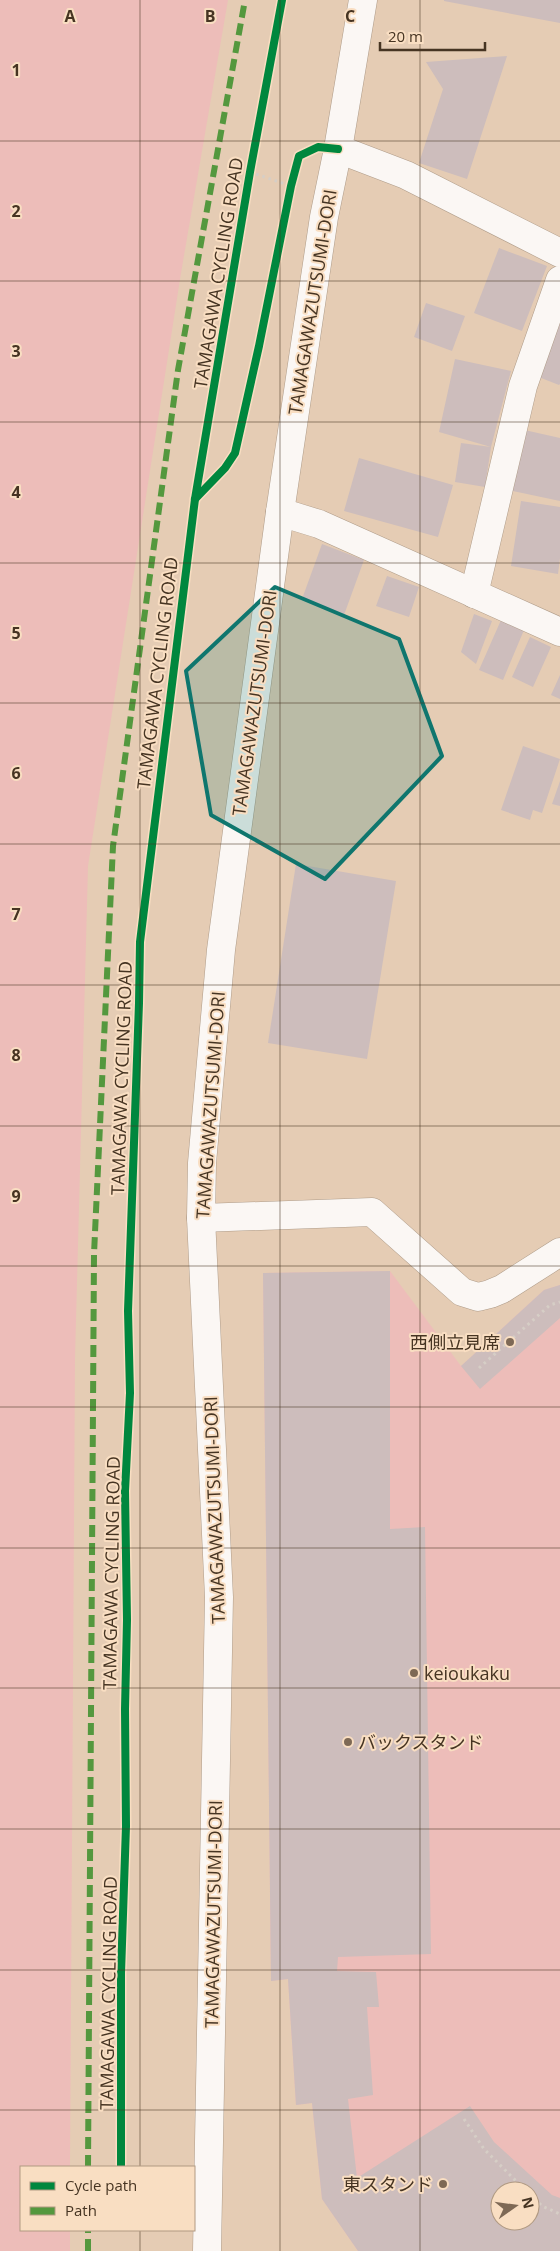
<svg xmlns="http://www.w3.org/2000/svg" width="560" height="2251" font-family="'Open Sans','Noto Sans JP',sans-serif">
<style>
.green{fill:#edbdb9;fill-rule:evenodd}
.building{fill:#cdbdbc;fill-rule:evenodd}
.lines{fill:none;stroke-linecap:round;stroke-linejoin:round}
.minor-casing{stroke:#af9c89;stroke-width:29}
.path{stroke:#d6cec6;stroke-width:3;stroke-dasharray:2.5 4;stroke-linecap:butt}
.minor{stroke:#fbf7f4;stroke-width:28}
.quiet{stroke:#54983e;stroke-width:6;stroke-dasharray:12 6;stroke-linecap:butt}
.cycleway-casing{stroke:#f9dec2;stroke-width:11}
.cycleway{stroke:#00873e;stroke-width:8}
.marked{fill:#0f766e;fill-opacity:0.2;stroke:#0f766e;stroke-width:4;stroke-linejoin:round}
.grid{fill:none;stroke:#463422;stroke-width:1;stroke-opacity:0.55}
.poi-dot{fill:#7e6955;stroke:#f9dec2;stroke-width:2}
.labels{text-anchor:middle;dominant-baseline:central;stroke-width:4;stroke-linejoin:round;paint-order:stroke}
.street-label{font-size:18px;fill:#463422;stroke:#f9dec2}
.poi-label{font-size:18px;fill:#463422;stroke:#f9dec2;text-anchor:end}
.grid-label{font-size:16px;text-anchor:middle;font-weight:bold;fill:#463422;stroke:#f9dec2;stroke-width:4;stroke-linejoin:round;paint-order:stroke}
</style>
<rect width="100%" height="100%" fill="#e5ccb4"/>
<g class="green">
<path d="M 0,0 L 228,0 L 181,273 L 88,866 L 75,1358 L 70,2167 L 21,2167 L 21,2230 L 70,2230 L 70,2251 L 0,2251 Z"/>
<path d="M 390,1271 L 461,1366 L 544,1290 L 560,1285 L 560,2251 L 358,2251 L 322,2199 L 312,2103 L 296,2105 L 288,1979 L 271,1981 L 263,1273 ZM 500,2191 L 530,2191 L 530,2221 L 500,2221 Z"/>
</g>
<g class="building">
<path d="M 444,0 L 560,0 L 560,23 L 444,1 Z"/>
<path d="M 507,56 L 467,179 L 419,163 L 443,89 L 426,62 Z"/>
<path d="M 499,248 L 547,266 L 522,331 L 474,313 Z"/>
<path d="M 426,303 L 465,316 L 452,351 L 414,337 Z"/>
<path d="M 560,314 L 560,384 L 559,385 L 536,376 Z"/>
<path d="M 455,359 L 511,371 L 491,447 L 485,487 L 455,482 L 461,443 L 491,447 L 439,432 Z"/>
<path d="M 520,429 L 560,438 L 560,501 L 508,490 Z"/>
<path d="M 359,458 L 453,485 L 438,537 L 344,511 Z"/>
<path d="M 521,501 L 560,507 L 560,558 L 558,574 L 511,566 Z"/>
<path d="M 322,544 L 364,560 L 344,615 L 302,599 Z"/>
<path d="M 387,576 L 419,587 L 409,617 L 376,606 Z"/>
<path d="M 474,614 L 492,621 L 476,664 L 461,652 Z"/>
<path d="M 501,620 L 524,630 L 503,680 L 479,670 Z"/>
<path d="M 530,637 L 551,647 L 533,687 L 512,677 Z"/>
<path d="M 560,675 L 560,699 L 551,695 Z"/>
<path d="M 523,746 L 560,759 L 542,813 L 533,810 L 530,820 L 501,810 Z"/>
<path d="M 560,781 L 560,806 L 552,804 Z"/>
<path d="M 296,864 L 396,881 L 367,1059 L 268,1043 Z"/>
<path d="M 390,1271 L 390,1529 L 425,1527 L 431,1954 L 338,1957 L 337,1971 L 376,1972 L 379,2007 L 367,2007 L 373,2095 L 348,2099 L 357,2178 L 470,2106 L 494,2142 L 552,2195 L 560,2198 L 560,2251 L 358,2251 L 322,2199 L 312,2103 L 296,2105 L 288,1979 L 271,1981 L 263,1273 ZM 500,2191 L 530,2191 L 530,2221 L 500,2221 Z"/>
<path d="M 560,1285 L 560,1318 L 480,1389 L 461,1366 L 544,1290 Z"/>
</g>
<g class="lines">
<g class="minor-casing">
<g id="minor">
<path d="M 338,149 L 406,175 L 560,253"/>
<path d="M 280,512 L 319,524 L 560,632"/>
<path d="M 474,594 L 523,386 L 560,280"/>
<path d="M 201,1218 L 372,1212 L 462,1292 L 478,1297 L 490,1294 L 502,1289 L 560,1252"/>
<path d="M 207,2251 L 219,1597 L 201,1218 L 202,1163 L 221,950 L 280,512 L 324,217 L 338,149 L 363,0"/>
</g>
</g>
<g class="path">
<path d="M 250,172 L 291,186"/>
<path d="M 479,1368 L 550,1305 L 560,1302"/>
<path d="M 464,2119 L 484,2149 L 526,2191"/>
<path d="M 530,2194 L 542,2206 L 560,2214"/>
</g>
<use href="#minor" class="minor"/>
<g class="quiet">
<path d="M 88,2167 L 94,1254 L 113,846 L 178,370 L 245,0"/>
<path d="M 88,2251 L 88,2230"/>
</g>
<g class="cycleway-casing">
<g id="cycleway">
<path d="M 195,499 L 225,468 L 235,453 L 259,346 L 291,186 L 299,156 L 318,147 L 338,149"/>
<path d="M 121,2167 L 121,1973 L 126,1826 L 125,1709 L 127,1620 L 125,1491 L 130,1393 L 128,1311 L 139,1003 L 140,942 L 195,499 L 250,172 L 282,0"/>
</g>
</g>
<use href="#cycleway" class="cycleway"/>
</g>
<path class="marked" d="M 275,587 L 399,639 L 442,756 L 325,879 L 211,815 L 186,671 Z"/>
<path class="grid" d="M 140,0 L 140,2167M 280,0 L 280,2251M 420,0 L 420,2251M 0,141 L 560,141M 0,281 L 560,281M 0,422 L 560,422M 0,563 L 560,563M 0,703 L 560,703M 0,844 L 560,844M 0,985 L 560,985M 0,1126 L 560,1126M 0,1266 L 560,1266M 0,1407 L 560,1407M 0,1548 L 560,1548M 0,1688 L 560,1688M 0,1829 L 560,1829M 0,1970 L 560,1970M 0,2110 L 560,2110M 140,2230 L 140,2251"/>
<g class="poi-dot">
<circle cx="510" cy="1342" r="5"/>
<circle cx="414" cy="1673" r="5"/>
<circle cx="348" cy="1742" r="5"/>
<circle cx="443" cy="2184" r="5"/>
</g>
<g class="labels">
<g class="street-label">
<text transform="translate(218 273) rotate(-81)">TAMAGAWA CYCLING ROAD</text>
<text transform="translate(312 302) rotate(-81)">TAMAGAWAZUTSUMI-DORI</text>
<text transform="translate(157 673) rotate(-83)">TAMAGAWA CYCLING ROAD</text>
<text transform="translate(254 703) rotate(-82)">TAMAGAWAZUTSUMI-DORI</text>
<text transform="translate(121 1078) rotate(-88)">TAMAGAWA CYCLING ROAD</text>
<text transform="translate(210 1105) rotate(-86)">TAMAGAWAZUTSUMI-DORI</text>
<text transform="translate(214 1510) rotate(-92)">TAMAGAWAZUTSUMI-DORI</text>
<text transform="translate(111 1573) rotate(-89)">TAMAGAWA CYCLING ROAD</text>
<text transform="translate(213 1914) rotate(-89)">TAMAGAWAZUTSUMI-DORI</text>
<text transform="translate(108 1993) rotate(-89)">TAMAGAWA CYCLING ROAD</text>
</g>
<g class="poi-label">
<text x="500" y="1342">西側立見席</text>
<text x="424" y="1673" text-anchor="start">keioukaku</text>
<text x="358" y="1742" text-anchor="start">バックスタンド</text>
<text x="433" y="2184">東スタンド</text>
</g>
</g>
<g class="grid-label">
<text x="70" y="22">A</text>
<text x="210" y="22">B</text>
<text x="350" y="22">C</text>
<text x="16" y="76">1</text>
<text x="16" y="217">2</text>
<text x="16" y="357">3</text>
<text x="16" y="498">4</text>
<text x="16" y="639">5</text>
<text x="16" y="779">6</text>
<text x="16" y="920">7</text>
<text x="16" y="1061">8</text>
<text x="16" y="1202">9</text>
</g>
<rect x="20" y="2166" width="175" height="65" fill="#f9dec2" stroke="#b19a82"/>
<rect x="30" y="2182" width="25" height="8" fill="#00873e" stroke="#b19a82"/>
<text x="65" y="2191" font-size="15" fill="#463422">Cycle path</text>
<rect x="30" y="2207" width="25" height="8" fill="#54983e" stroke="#b19a82"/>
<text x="65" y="2216" font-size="15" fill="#463422">Path</text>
<g transform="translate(515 2206) rotate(76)"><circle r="24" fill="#f9dec2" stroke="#b19a82"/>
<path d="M0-4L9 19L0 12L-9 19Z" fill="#7e6955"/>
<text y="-8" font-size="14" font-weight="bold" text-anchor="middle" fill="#463422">N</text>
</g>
<path d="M380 42v8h105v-8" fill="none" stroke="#463422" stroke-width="2.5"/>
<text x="388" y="42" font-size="15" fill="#463422" stroke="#f9dec2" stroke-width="4" paint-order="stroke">20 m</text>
</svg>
